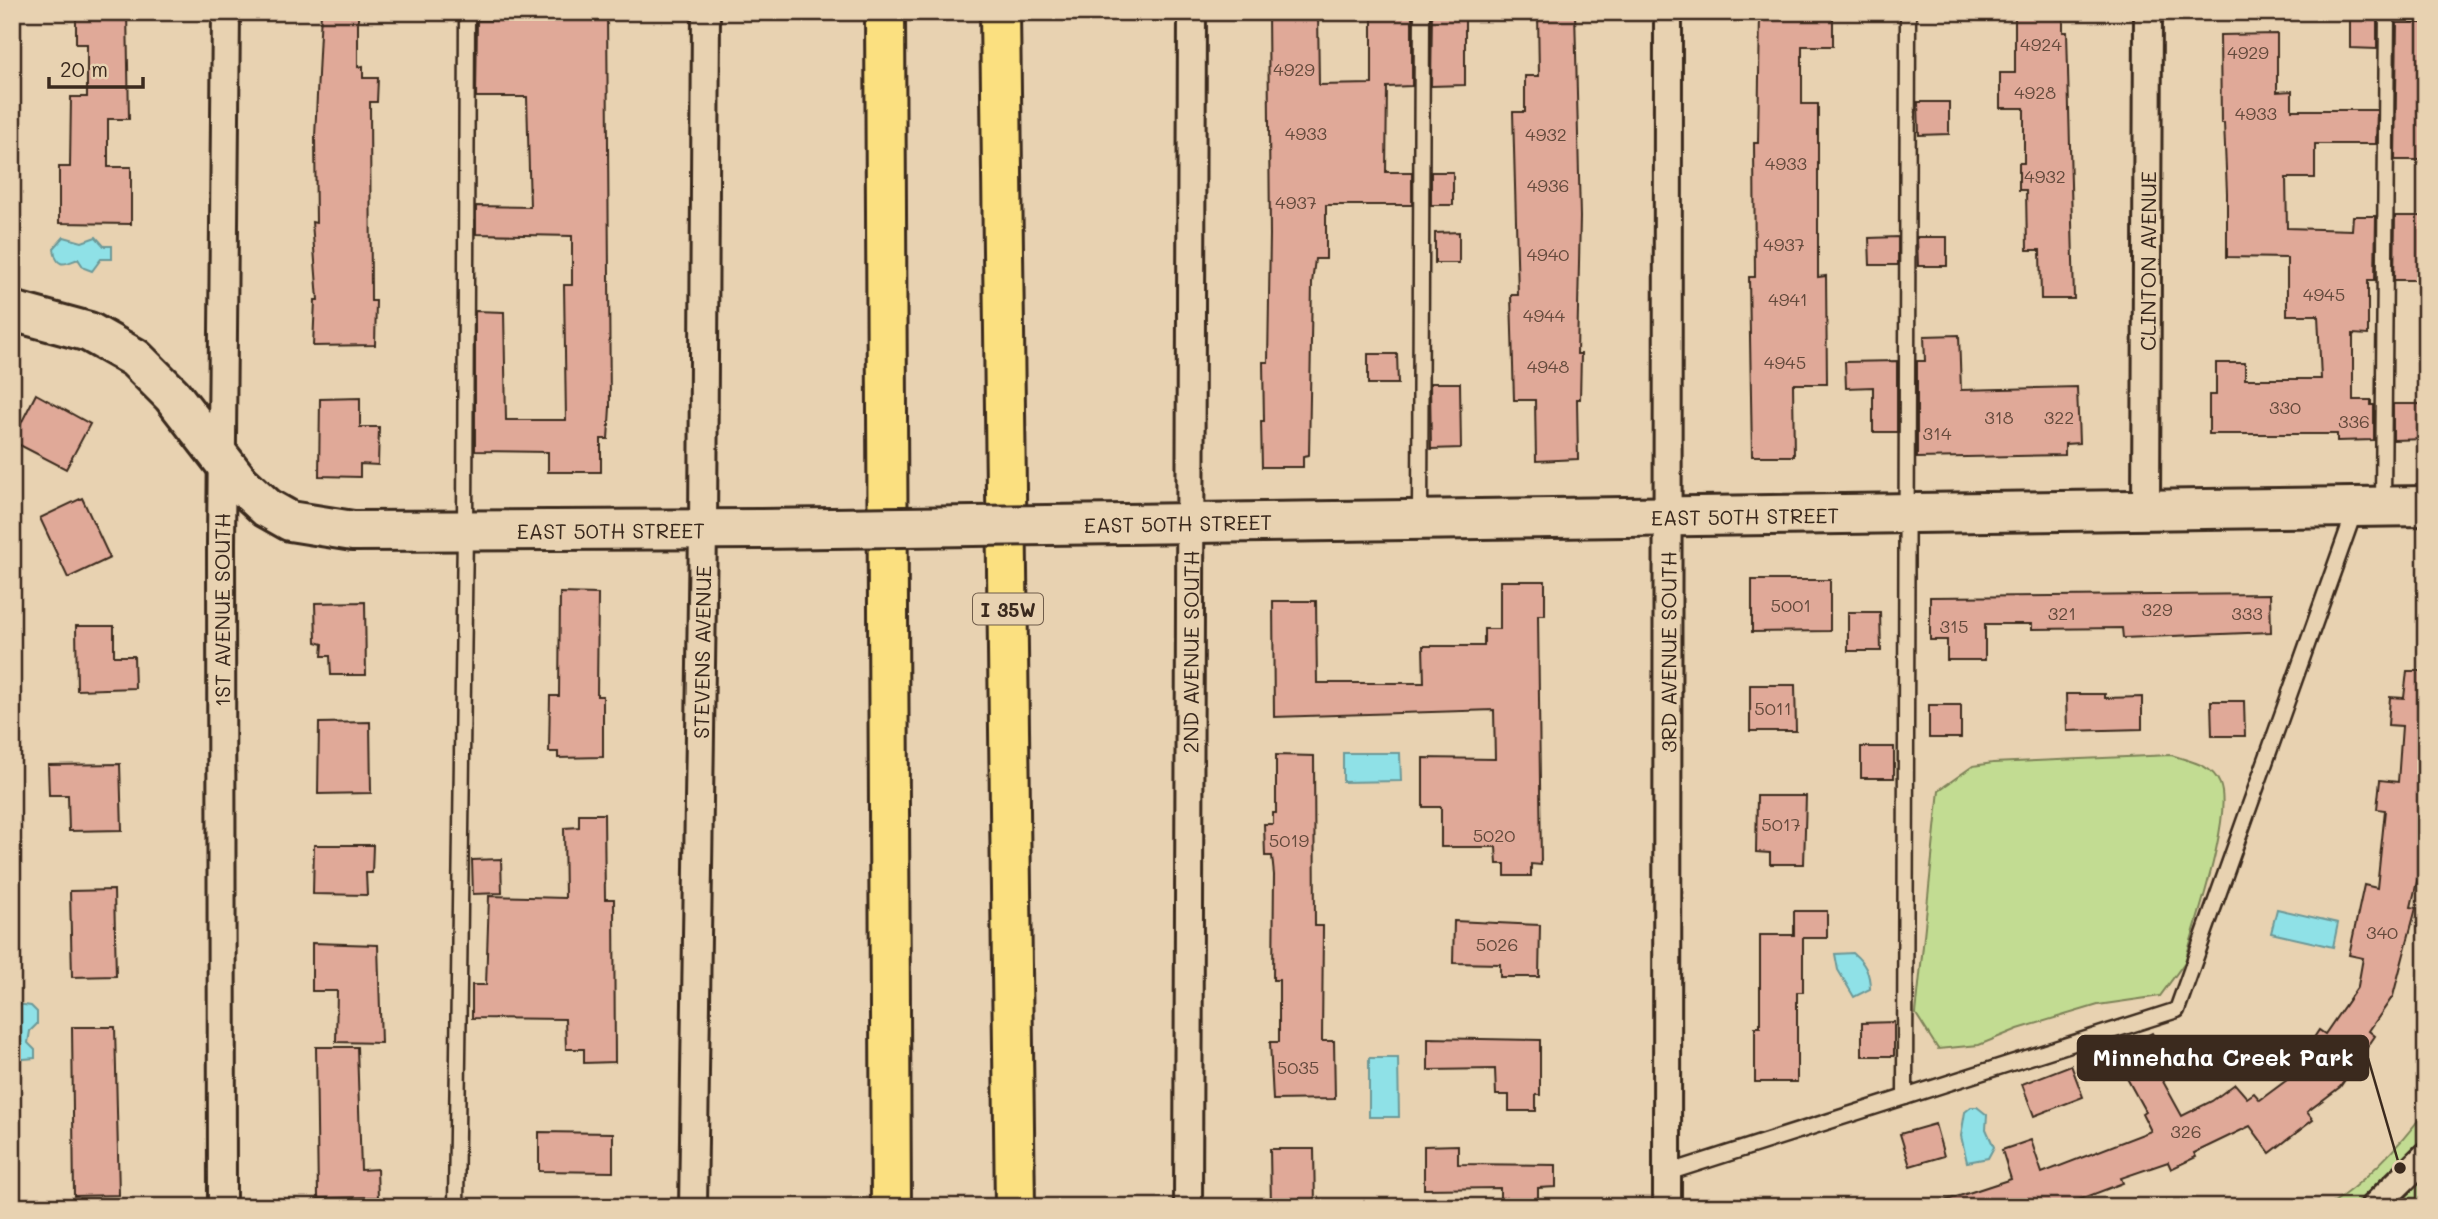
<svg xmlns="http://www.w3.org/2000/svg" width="2438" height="1219" font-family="Mali,sans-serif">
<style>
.green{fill:#c2dc92;stroke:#7e8358;stroke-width:2}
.water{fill:#8fe1e7;stroke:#6d9897;stroke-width:2}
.building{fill:#e0a998;stroke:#3b2a1e;stroke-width:2}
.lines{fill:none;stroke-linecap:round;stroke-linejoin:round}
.lane-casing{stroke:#3b2a1e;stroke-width:19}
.street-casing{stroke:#3b2a1e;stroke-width:32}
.secondary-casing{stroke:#3b2a1e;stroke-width:44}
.highway-casing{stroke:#3b2a1e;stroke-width:44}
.lane{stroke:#e8d2b1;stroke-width:14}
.street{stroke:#e8d2b1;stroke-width:26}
.secondary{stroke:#e8d2b1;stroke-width:38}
.highway{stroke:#fbe080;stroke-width:38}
.secondary-bridge-casing{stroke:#3b2a1e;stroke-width:44;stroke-linecap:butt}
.secondary-bridge{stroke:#e8d2b1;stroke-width:38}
.labels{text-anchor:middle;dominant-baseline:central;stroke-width:7;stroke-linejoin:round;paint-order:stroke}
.number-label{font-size:18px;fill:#644a3c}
.shield{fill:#e8d2b1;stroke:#6f5c4a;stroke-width:2}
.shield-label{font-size:19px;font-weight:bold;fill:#3b2a1e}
.street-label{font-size:21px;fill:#3b2a1e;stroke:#e8d2b1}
.leader{fill:none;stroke:#3b2a1e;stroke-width:2.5}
.callout-dot{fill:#3b2a1e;stroke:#e8d2b1;stroke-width:2.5}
.callout{fill:#3b2a1e;stroke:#3b2a1e;stroke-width:2.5}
.callout-label{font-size:23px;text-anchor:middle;font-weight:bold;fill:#fff}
</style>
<rect width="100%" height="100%" fill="#e8d2b1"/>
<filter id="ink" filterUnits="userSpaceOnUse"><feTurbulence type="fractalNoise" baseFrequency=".0143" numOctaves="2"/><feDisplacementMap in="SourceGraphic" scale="14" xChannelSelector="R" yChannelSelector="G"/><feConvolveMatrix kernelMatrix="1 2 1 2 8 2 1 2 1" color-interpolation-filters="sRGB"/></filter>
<g filter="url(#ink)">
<g class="green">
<path d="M 2171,755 C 2189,761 2212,764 2220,784 C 2233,816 2194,926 2185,962 L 2160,996 L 2098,1005 L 2018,1029 L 1979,1045 L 1938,1049 L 1916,1014 L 1939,790 L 1973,766 L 1993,763 Z"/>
<path d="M 2426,1110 L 2426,1207 L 2327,1207 C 2366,1181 2398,1148 2426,1110 Z"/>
</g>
<g class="water">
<path d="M 64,237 L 82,242 L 96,237 L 104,246 L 112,246 L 112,259 L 101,259 L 92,271 L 84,268 L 78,259 C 67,263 56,271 54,248 Z"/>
<path d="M 1343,753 L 1400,753 L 1401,781 L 1343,782 Z"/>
<path d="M 2277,909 L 2338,923 L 2333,947 L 2271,933 Z"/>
<path d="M 1853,953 C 1865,963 1870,973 1870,989 L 1854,997 L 1838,970 L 1835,954 Z"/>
<path d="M 17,1004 L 31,1006 L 37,1012 L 37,1024 L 30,1031 L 28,1043 L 35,1050 L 35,1058 L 12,1060 L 12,1013 Z"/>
<path d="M 1369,1058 L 1398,1058 L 1399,1117 L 1369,1117 Z"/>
<path d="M 1971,1107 L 1977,1107 L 1987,1115 L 1986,1129 L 1994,1147 L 1988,1158 L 1967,1162 L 1961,1136 L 1965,1112 Z"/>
</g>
<g class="building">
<path d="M 76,12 L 127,12 L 129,119 L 108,119 L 108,167 L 131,167 L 131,224 L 59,223 L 59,167 L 70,167 L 71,97 L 87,97 L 87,44 L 76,44 Z"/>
<path d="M 321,12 L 358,12 L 358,67 L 363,66 L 363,78 L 378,78 L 377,102 L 370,102 L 371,301 L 376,301 L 375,345 L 313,346 L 315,300 L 318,300 L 312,222 L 316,223 L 315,137 Z"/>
<path d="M 544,12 L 607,12 L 610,407 L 608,439 L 601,439 L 601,472 L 548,472 L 548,452 L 475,451 L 475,311 L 504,312 L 506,420 L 566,420 L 564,285 L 572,285 L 572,236 L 476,234 L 476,206 L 530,207 L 527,97 L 476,97 L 477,20 L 544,21 Z"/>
<path d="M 1268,12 L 1318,12 L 1319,85 L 1372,84 L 1372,14 L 1412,13 L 1412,86 L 1387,87 L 1386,172 L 1412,172 L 1412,205 L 1326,205 L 1326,259 L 1315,259 L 1312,283 L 1309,455 L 1303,456 L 1303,467 L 1262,467 L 1261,421 L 1264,421 L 1263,362 L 1268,362 L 1270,235 Z"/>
<path d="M 1465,12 L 1465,85 L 1431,86 L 1432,13 Z"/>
<path d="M 1538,12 L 1575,12 L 1580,217 L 1577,354 L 1581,354 L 1580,399 L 1577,399 L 1578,459 L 1536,461 L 1535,400 L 1514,400 L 1511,295 L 1518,295 L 1513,112 L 1525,112 L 1525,76 L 1539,76 Z"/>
<path d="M 1760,12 L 1833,12 L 1833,46 L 1802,46 L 1802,104 L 1818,104 L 1818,277 L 1826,276 L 1827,384 L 1793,384 L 1794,456 L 1752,456 L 1749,277 L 1755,277 L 1754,143 L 1758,143 Z"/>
<path d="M 2015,12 L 2057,12 L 2057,19 L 2063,19 L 2063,32 L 2067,32 L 2074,299 L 2041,299 L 2040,250 L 2027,250 L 2026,190 L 2019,190 L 2019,163 L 2024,163 L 2024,108 L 2000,108 L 2000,73 L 2015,73 Z"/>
<path d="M 2350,19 L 2377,19 L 2377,49 L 2350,48 Z"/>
<path d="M 2397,23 L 2426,23 L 2426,160 L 2395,160 Z"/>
<path d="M 2277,34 L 2277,92 L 2292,91 L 2292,110 L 2377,110 L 2376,144 L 2315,144 L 2315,178 L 2286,178 L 2287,228 L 2352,230 L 2353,216 L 2376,216 L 2375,280 L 2368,280 L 2368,335 L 2353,334 L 2353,400 L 2371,400 L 2371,405 L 2374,405 L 2374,440 L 2337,441 L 2337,434 L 2209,434 L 2209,395 L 2216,395 L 2216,363 L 2245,363 L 2245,379 L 2321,379 L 2318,315 L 2287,315 L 2287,258 L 2227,257 L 2227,193 L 2224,123 L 2221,123 L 2220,35 Z"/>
<path d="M 1918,102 L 1949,102 L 1949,134 L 1919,135 Z"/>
<rect x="1431" y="172" width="22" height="33"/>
<path d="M 2395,216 L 2423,216 L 2424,280 L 2394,280 Z"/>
<path d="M 1459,232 L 1459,263 L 1435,263 L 1435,233 Z"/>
<path d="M 1898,237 L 1898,265 L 1870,265 L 1869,238 Z"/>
<path d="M 1917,237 L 1947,237 L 1947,266 L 1918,266 Z"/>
<path d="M 1959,335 L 1961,390 L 2077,387 L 2079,443 L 2065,444 L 2065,455 L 1917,458 L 1917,361 L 1925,361 L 1924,336 Z"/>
<path d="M 1368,354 L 1397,354 L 1398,384 L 1368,384 Z"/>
<path d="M 1897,361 L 1897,432 L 1873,432 L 1873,387 L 1846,388 L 1845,362 Z"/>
<path d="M 1430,383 L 1460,383 L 1461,448 L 1431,449 Z"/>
<path d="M 36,394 L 90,424 L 66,469 L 12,441 Z"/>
<path d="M 360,398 L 360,427 L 379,427 L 378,465 L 360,464 L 360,477 L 319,476 L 320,399 Z"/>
<path d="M 2393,404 L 2426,404 L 2426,439 L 2393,440 Z"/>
<path d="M 82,498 L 110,558 L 68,578 L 40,518 Z"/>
<path d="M 1752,580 L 1830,580 L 1830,631 L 1752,632 Z"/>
<path d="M 1500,581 L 1545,581 L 1545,615 L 1538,615 L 1541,865 L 1531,864 L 1531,876 L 1505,876 L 1505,864 L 1497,864 L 1496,847 L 1441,847 L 1441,807 L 1423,807 L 1423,758 L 1495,759 L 1494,710 L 1274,717 L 1273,601 L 1316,601 L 1317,683 L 1424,683 L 1423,646 L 1484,646 L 1484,629 L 1500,629 Z"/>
<path d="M 560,593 L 598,594 L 597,696 L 603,696 L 603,757 L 558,758 L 558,752 L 549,752 L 550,696 L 559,696 Z"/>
<path d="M 2270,594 L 2271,632 L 2123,638 L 2122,628 L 2032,629 L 2032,624 L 1985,624 L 1985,660 L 1947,660 L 1947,640 L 1930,640 L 1930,597 Z"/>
<path d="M 365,602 L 366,675 L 331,675 L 330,656 L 322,656 L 323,644 L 316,642 L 315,603 Z"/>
<path d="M 1848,612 L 1880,612 L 1881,651 L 1848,651 Z"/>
<path d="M 76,626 L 114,626 L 114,656 L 134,656 L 135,688 L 77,690 Z"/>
<path d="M 2407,671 L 2426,671 L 2426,856 L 2423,856 L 2411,907 L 2416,908 L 2393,996 L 2369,1031 L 2375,1036 L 2340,1087 L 2307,1112 L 2313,1120 L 2270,1153 L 2250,1126 L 2194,1153 L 2196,1157 L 2171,1169 L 2168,1162 L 2121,1178 L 2123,1183 L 2060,1207 L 1942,1207 L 1941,1202 L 2011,1179 L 2002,1150 L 2031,1140 L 2042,1173 L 2151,1131 L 2142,1113 L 2145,1111 L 2113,1053 L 2152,1033 L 2167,1061 L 2155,1067 L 2182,1116 L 2212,1101 L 2235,1084 L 2247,1098 L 2254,1093 L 2260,1100 L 2311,1062 L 2302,1056 L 2319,1030 L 2325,1034 L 2358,986 L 2363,958 L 2349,955 L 2364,885 L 2377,888 L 2385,810 L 2377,809 L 2380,780 L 2398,782 L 2402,726 L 2388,725 L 2390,697 L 2404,698 Z"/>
<path d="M 1750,685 L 1795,685 L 1796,731 L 1750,731 Z"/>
<path d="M 2066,694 L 2105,694 L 2105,698 L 2142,697 L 2142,729 L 2067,731 Z"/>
<path d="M 2211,701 L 2244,701 L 2245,736 L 2212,736 Z"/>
<rect x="1929" y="705" width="32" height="33"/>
<path d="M 370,722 L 371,793 L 318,794 L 319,723 Z"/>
<rect x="1861" y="747" width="33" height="31"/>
<path d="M 1276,755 L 1314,756 L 1315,926 L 1323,926 L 1322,1041 L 1334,1041 L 1335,1099 L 1273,1100 L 1270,1042 L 1279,1042 L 1279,980 L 1273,980 L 1274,875 L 1272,856 L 1265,856 L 1264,824 L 1273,824 L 1273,813 L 1276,813 Z"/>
<path d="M 120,764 L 122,830 L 69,831 L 68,795 L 49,795 L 48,765 Z"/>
<path d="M 1757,796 L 1806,796 L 1804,864 L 1770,864 L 1770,853 L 1756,852 Z"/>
<path d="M 579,814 L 604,814 L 605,899 L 614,899 L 615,1062 L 584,1063 L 584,1049 L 566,1049 L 565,1019 L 472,1018 L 472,985 L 486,985 L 489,896 L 565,898 L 564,828 L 579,827 Z"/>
<path d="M 314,845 L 373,845 L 372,873 L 366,873 L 367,895 L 313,894 Z"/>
<path d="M 501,859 L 502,893 L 473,894 L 472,860 Z"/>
<path d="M 114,890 L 116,976 L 72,977 L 70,891 Z"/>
<path d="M 1794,911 L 1827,911 L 1827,938 L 1803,938 L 1803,992 L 1797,992 L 1797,1082 L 1755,1082 L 1755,1027 L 1760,1027 L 1760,935 L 1794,935 Z"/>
<path d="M 1454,921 L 1540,925 L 1539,977 L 1500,977 L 1500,964 L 1453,963 Z"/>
<path d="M 312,943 L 378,945 L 381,1043 L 336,1042 L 337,991 L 312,991 Z"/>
<path d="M 1894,1022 L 1894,1056 L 1862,1056 L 1862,1023 Z"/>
<path d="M 72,1027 L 115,1027 L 119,1195 L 74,1196 Z"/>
<path d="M 1428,1038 L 1540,1040 L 1540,1095 L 1536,1095 L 1536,1111 L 1509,1111 L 1509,1095 L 1496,1095 L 1495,1069 L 1428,1070 Z"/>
<path d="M 316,1047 L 357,1047 L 361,1170 L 377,1169 L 378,1197 L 318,1198 Z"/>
<path d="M 2071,1065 L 2083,1097 L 2034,1116 L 2022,1084 Z"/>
<path d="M 1935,1124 L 1944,1156 L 1910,1166 L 1900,1134 Z"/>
<path d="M 539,1132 L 613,1133 L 613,1172 L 539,1171 Z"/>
<path d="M 1458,1145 L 1458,1164 L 1556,1165 L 1556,1187 L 1538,1188 L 1538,1207 L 1500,1207 L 1500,1188 L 1424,1189 L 1424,1146 Z"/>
<path d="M 1270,1149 L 1314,1149 L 1315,1206 L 1271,1207 Z"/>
</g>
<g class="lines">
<g class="lane-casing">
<g id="lane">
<path d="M 2383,504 L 2387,12"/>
<path d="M 1420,518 L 1422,12"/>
<path d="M 1905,1097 L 1908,12"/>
<path d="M 1667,1173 L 2177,1010 L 2355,510"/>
<path d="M 456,1207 L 465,531 L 467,12"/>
</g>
</g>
<g class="street-casing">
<g id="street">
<path id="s1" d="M 2146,509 L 2148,12"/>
<path id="s2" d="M 222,1207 L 221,544 L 226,12"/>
<path id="s3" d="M 693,1207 L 703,530 L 706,12"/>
<path id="s4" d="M 1188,1207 L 1192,12"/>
<path id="s5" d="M 1667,1207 L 1668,12"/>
<path d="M 2374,1207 L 2426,1156"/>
</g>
</g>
<g class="secondary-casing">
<g id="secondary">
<path id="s6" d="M 12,311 L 89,332 L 135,358 L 172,395 L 240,483 L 267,508 L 290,521 L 353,531 L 761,529"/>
<path id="s7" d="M 1125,524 L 2426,506"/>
</g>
</g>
<g class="highway-casing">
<g id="highway">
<path d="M 885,12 L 891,1207"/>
<path d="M 1000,12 L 1015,1207"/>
</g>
</g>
<use href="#lane" class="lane"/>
<use href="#street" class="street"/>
<use href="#secondary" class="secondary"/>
<use href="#highway" class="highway"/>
<g class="secondary-bridge-casing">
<path id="secondary-bridge" d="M 761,529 L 1125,524"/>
</g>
<use href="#secondary-bridge" class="secondary-bridge"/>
</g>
</g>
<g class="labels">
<g class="number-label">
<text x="2041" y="44">4924</text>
<text x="2248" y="52">4929</text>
<text x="1294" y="69">4929</text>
<text x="2035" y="92">4928</text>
<text x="2256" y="113">4933</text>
<text x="1306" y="133">4933</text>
<text x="1546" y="134">4932</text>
<text x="1786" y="163">4933</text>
<text x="2045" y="176">4932</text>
<text x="1548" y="185">4936</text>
<text x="1296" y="202">4937</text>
<text x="1784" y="244">4937</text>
<text x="1548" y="254">4940</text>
<text x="2324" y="294">4945</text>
<text x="1788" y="299">4941</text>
<text x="1544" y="315">4944</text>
<text x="1785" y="362">4945</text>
<text x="1548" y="366">4948</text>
<text x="2285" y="407">330</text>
<text x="1999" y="417">318</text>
<text x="2059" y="417">322</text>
<text x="2354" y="421">336</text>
<text x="1937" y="433">314</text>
<text x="1791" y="605">5001</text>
<text x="2157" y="609">329</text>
<text x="2062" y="613">321</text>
<text x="2247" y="613">333</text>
<text x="1954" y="626">315</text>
<text x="1773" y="708">5011</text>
<text x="1781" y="824">5017</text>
<text x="1494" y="835">5020</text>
<text x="1289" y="840">5019</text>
<text x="2382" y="932">340</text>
<text x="1497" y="944">5026</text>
<text x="1298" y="1067">5035</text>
<text x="2186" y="1131">326</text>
</g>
<rect class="shield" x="973" y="593.5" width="70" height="31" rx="5"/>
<g class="shield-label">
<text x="1008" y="609">I 35W</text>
</g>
<g class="street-label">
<text stroke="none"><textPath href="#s1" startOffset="248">CLINTON AVENUE</textPath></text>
<text stroke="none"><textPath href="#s7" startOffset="620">EAST 50TH STREET</textPath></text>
<text transform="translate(1178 523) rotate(-1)">EAST 50TH STREET</text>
<text stroke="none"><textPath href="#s6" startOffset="681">EAST 50TH STREET</textPath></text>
<text stroke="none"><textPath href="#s2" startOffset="597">1ST AVENUE SOUTH</textPath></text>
<text stroke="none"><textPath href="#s5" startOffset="555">3RD AVENUE SOUTH</textPath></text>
<text stroke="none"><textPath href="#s3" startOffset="555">STEVENS AVENUE</textPath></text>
<text stroke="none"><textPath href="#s4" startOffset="555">2ND AVENUE SOUTH</textPath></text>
</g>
</g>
<path class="leader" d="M2400 1168L2368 1058"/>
<circle class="callout-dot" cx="2400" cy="1168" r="7"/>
<rect class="callout" x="2078" y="1036" width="290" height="44" rx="7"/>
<g class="callout-label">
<text x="2223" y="1066">Minnehaha Creek Park</text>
</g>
<rect width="2438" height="1219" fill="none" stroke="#e8d2b1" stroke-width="42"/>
<rect x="21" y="21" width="2396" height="1177" fill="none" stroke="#3b2a1e" stroke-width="2.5" filter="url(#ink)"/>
<path d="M49 77v10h94v-10" fill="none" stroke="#3b2a1e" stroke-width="3.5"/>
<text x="60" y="77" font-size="21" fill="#3b2a1e" stroke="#e8d2b1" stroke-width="5" paint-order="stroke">20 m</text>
</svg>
